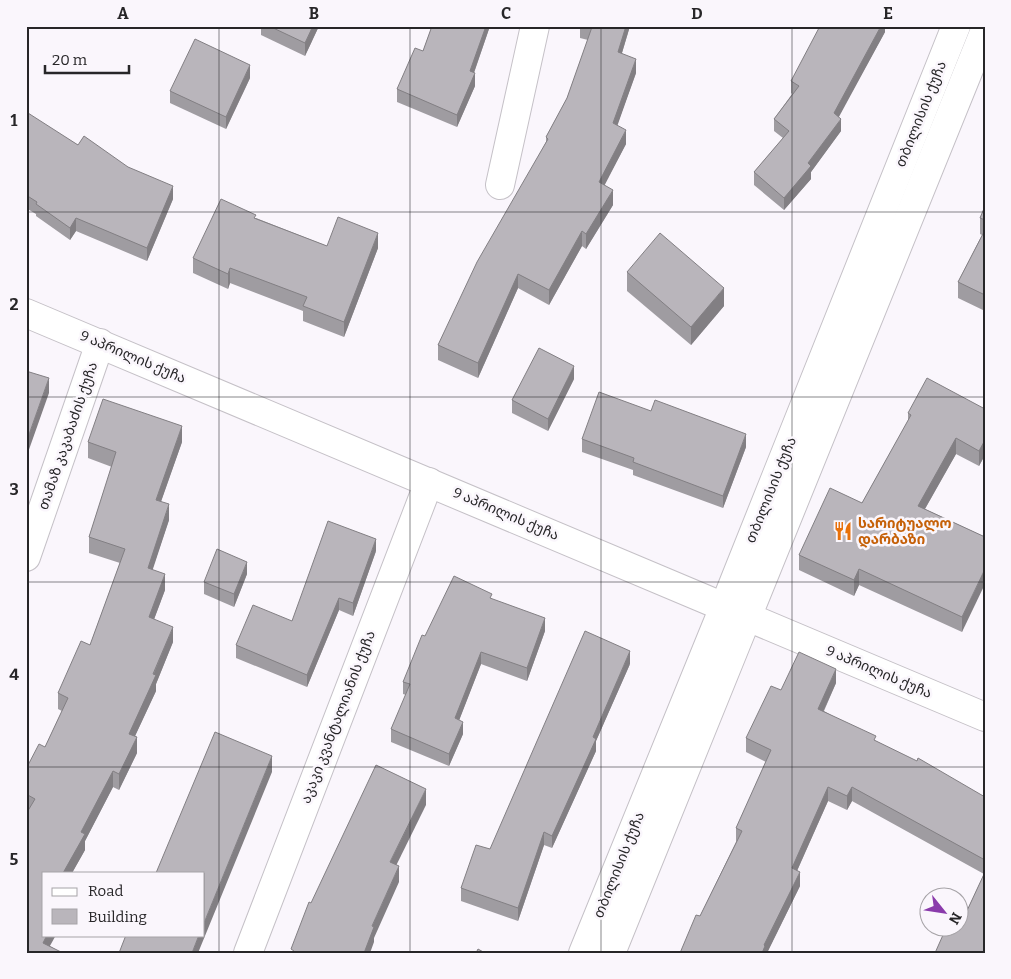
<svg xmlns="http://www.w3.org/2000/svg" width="1011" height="979" font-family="Bitter,'Noto Sans Georgian',serif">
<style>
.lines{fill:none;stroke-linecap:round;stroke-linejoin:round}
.street-casing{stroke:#c5c1c7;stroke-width:30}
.secondary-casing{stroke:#c5c1c7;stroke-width:30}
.street{stroke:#fff;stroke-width:28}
.secondary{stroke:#fff;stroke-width:28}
.wall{fill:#9f9ca1}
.shaded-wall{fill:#827f83}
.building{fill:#b9b5bb;stroke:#827f83}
.grid{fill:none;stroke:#272628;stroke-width:1;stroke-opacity:0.55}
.labels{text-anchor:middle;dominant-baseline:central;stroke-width:5;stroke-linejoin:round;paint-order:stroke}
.street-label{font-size:14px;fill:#272628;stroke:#faf6fc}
.food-label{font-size:14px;font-weight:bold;fill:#c56008;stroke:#faf6fc;text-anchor:start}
.neatline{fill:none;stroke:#272628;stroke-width:2}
.grid-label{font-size:16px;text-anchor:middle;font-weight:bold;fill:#272628}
</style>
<rect width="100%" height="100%" fill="#faf6fc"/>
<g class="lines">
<g class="street-casing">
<g id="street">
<path d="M 500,185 L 535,26"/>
<path d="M 26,313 L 985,717"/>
<path d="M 26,557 L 100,343"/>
<path d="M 248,953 L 429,482"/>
</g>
</g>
<g class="secondary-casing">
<g id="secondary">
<path d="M 583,953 L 724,607 L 956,26"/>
<path d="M 611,953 L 985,30"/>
</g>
</g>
<use href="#street" class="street"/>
<use href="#secondary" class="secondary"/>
</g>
<g class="wall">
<path d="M 261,26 L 319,26 L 305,56 L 261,35 Z"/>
<path d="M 432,26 L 490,26 L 474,73 L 475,86 L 457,127 L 397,102 L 397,89 L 423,51 Z"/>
<path d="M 580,26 L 630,26 L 622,53 L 636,73 L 617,125 L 626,144 L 604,185 L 613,205 L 586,249 L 582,246 L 549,305 L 518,288 L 478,378 L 438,360 L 438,345 L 546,142 L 546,137 L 567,98 L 588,40 L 580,38 Z"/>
<path d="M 885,26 L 885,32 L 838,117 L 841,131 L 811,172 L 811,179 L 784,210 L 754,185 L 754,172 L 783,138 L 774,131 L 774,119 L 792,94 L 791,93 L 791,81 Z"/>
<path d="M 250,78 L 226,129 L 170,103 L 170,91 Z"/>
<path d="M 26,115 L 78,145 L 128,167 L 173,199 L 147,261 L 76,231 L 70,240 L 36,216 L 36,214 L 26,208 Z"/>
<path d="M 985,206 L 985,311 L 958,298 L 958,282 L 982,235 L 980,234 L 980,218 Z"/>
<path d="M 256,218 L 327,246 L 378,248 L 344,337 L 303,321 L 303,311 L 230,283 L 228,289 L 193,273 L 193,258 Z"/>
<path d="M 627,272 L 724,306 L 691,345 L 627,291 Z"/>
<path d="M 574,379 L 548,431 L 512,413 L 512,400 Z"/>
<path d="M 985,409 L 985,455 L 979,466 L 956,454 L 925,509 L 985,537 L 962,632 L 859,585 L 854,596 L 799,570 L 799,555 L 862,503 L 908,421 L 908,413 Z"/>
<path d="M 582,439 L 746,447 L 723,508 L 633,475 L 633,470 L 582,452 Z"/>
<path d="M 88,442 L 182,442 L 161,501 L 169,520 L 152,570 L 165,590 L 154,619 L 173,642 L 156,684 L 156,691 L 135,736 L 137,753 L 119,790 L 113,787 L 85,841 L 85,850 L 72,873 L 44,873 L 50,946 L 61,953 L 26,953 L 28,811 L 26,810 L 26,769 L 45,747 L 62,711 L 58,709 L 58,693 L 90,645 L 120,563 L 89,553 L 89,537 L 112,467 L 88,458 Z"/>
<path d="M 376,551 L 353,616 L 339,610 L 307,687 L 236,658 L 236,645 L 292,621 Z"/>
<path d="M 247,574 L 234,607 L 204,594 L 204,582 Z"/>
<path d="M 492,599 L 545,631 L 527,681 L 481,664 L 459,720 L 463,734 L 449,766 L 391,742 L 391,729 L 406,695 L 403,694 L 403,682 L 425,636 Z"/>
<path d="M 630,664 L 596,741 L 596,751 L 552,848 L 544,845 L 518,921 L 461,901 L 461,888 Z"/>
<path d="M 836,683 L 824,711 L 876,741 L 985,797 L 985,953 L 965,915 L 984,874 L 852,801 L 847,810 L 828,801 L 797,871 L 800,886 L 767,953 L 680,953 L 700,916 L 736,842 L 736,828 L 766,762 L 746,752 L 746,738 L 781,690 Z"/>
</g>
<g class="shaded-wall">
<path d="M 313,26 L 319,26 L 305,56 L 305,43 Z"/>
<path d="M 486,26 L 490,26 L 471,81 L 475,73 L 475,86 L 457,127 L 457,115 L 470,71 Z"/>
<path d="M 626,26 L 630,26 L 618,66 L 618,52 Z"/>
<path d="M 881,26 L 885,26 L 885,32 L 834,126 L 834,113 Z"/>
<path d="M 636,59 L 636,73 L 613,138 L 613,123 Z"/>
<path d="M 250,65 L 250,78 L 226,129 L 226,117 Z"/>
<path d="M 841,119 L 841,131 L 811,172 L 811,179 L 784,210 L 784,198 L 808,163 Z"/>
<path d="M 626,130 L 626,144 L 599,196 L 599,182 Z"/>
<path d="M 173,186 L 173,199 L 147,261 L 147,248 Z"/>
<path d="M 613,190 L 613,205 L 586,249 L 586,234 Z"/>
<path d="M 76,218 L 76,231 L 70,240 L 70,228 Z"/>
<path d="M 582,231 L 582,246 L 549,305 L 549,290 Z"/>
<path d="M 378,233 L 378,248 L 344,337 L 344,322 Z"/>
<path d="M 230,268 L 230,283 L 228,289 L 228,274 Z"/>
<path d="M 518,274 L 518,288 L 478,378 L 478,363 Z"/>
<path d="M 724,288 L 724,306 L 691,345 L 691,327 Z"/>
<path d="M 574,366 L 574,379 L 548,431 L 548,419 Z"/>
<path d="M 49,378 L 49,393 L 26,458 L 26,443 Z"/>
<path d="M 182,426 L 182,442 L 156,516 L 156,500 Z"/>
<path d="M 746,434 L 746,447 L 723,508 L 723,496 Z"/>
<path d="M 956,438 L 956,454 L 918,521 L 918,506 Z"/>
<path d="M 985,440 L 985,455 L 979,466 L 979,451 Z"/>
<path d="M 169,504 L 169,520 L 148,584 L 148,568 Z"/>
<path d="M 376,539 L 376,551 L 353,616 L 353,603 Z"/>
<path d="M 247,562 L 247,574 L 234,607 L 234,594 Z"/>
<path d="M 859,569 L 859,585 L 854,596 L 854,580 Z"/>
<path d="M 985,569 L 985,584 L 962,632 L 962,617 Z"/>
<path d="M 165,574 L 165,590 L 149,633 L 149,617 Z"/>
<path d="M 339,598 L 339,610 L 307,687 L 307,675 Z"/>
<path d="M 545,618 L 545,631 L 527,681 L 527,668 Z"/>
<path d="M 173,627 L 173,642 L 156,684 L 156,691 L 129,749 L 129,734 Z"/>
<path d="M 630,651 L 630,664 L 596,741 L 596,751 L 552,848 L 552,836 L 593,737 Z"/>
<path d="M 481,652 L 481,664 L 455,731 L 455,718 Z"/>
<path d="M 836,669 L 836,683 L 818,723 L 818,709 Z"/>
<path d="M 463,722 L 463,734 L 449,766 L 449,754 Z"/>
<path d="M 137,737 L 137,753 L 119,790 L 119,774 Z"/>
<path d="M 272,756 L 272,772 L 198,953 L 192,953 L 199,935 L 204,935 L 204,923 Z"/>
<path d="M 113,771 L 113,787 L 85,841 L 85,850 L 72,873 L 63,873 L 81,832 Z"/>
<path d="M 828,787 L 828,801 L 792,882 L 792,868 Z"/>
<path d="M 852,787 L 852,801 L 847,810 L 847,796 Z"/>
<path d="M 426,789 L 426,805 L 390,878 L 390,862 Z"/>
<path d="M 544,832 L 544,845 L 518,921 L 518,908 Z"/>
<path d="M 399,866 L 399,882 L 374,938 L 374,942 L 370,953 L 364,953 L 372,926 Z"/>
<path d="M 800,872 L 800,886 L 767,953 L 762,953 L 764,945 Z"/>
<path d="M 47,935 L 56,935 L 46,953 L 43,943 Z"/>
</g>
<g class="building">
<path d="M 269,26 L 313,26 L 305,43 Z"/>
<path d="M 432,26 L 486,26 L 470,71 L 475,73 L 457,115 L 397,89 L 415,48 L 423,51 Z"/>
<path d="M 590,26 L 626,26 L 618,52 L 636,59 L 613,123 L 626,130 L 599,182 L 613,190 L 586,234 L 582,231 L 549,290 L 518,274 L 478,363 L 438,345 L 477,262 L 548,139 L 546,137 L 567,98 L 592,27 Z"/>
<path d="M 820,26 L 881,26 L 834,113 L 841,119 L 808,163 L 811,166 L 784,198 L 754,172 L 789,131 L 774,119 L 799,86 L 791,81 Z"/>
<path d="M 195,39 L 250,65 L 226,117 L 170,91 Z"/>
<path d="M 28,113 L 78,145 L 84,136 L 128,167 L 173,186 L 147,248 L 76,218 L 70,228 L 36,204 L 37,202 L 26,195 L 26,115 Z"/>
<path d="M 221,199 L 256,215 L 254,218 L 327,246 L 338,217 L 378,233 L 344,322 L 303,306 L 307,297 L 230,268 L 228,274 L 193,258 Z"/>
<path d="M 985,206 L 985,220 L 980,218 Z"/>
<path d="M 985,230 L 985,295 L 958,282 Z"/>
<path d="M 660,233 L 724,288 L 691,327 L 627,272 Z"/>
<path d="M 539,348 L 574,366 L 548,419 L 512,400 Z"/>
<path d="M 26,371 L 49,378 L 26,443 Z"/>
<path d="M 927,378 L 985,409 L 985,440 L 979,451 L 956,438 L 918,506 L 985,537 L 985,569 L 962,617 L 859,569 L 854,580 L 799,555 L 830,488 L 862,503 L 911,415 L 908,413 Z"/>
<path d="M 599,392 L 651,411 L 655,400 L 746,434 L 723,496 L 633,462 L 634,458 L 582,439 Z"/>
<path d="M 103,399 L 182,426 L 156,500 L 169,504 L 148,568 L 165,574 L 149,617 L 173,627 L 153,674 L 156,675 L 129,734 L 137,737 L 119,774 L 113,771 L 81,832 L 85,834 L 63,873 L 44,873 L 44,935 L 47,935 L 43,943 L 61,952 L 60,953 L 26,953 L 26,814 L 35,799 L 26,794 L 26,769 L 39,744 L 45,747 L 68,698 L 58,693 L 81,641 L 90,645 L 125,549 L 89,537 L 116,452 L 88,442 Z"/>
<path d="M 328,521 L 376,539 L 353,603 L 339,598 L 307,675 L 236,645 L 253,605 L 292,621 Z"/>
<path d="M 217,549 L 247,562 L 234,594 L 204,582 Z"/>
<path d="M 454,576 L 492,594 L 490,598 L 545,618 L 527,668 L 481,652 L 455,718 L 463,722 L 449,754 L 391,729 L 410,684 L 403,682 L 422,635 L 425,636 Z"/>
<path d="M 585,631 L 630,651 L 593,737 L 596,739 L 552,836 L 544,832 L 518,908 L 461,888 L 476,845 L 490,849 Z"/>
<path d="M 799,652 L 836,669 L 818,709 L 876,736 L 874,740 L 917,761 L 918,758 L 985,797 L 985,860 L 852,787 L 847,796 L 828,787 L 792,868 L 800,872 L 764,945 L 765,946 L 762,953 L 680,953 L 696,915 L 700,916 L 742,831 L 736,828 L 771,750 L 746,738 L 771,686 L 781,690 Z"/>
<path d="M 215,732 L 272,756 L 204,923 L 204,873 L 156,873 Z"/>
<path d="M 376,765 L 426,789 L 390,862 L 399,866 L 372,926 L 374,927 L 364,953 L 293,953 L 294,951 L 291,949 L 309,902 L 311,903 Z"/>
<path d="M 985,872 L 985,953 L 935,953 L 947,926 L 958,926 L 958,912 L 965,915 Z"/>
<path d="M 126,935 L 199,935 L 192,953 L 119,953 Z"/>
<path d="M 478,949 L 485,953 L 476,953 Z"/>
</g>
<path class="grid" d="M 219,26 L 219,953M 410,26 L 410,953M 601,26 L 601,953M 792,26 L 792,953M 26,212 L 985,212M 26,397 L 985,397M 26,582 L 985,582M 26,767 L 985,767"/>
<defs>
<g id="restaurant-bare" transform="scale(1.5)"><path d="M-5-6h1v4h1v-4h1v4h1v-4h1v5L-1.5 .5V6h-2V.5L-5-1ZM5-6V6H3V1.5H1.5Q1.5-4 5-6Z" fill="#e8710a" stroke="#faf6fc" stroke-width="2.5" paint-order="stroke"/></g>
</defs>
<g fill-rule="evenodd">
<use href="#restaurant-bare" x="843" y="531"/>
</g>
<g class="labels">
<g class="street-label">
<text transform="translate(921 114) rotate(-68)">თბილისის ქუჩა</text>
<text transform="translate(133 357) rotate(23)">9 აპრილის ქუჩა</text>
<text transform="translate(68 436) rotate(-71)">თამაზ კაკაბაძის ქუჩა</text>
<text transform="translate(771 490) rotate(-68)">თბილისის ქუჩა</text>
<text transform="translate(506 514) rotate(23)">9 აპრილის ქუჩა</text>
<text transform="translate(879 672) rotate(23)">9 აპრილის ქუჩა</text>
<text transform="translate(338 717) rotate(-69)">აკაკი კვანტალიანის ქუჩა</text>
<text transform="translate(619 865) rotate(-68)">თბილისის ქუჩა</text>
</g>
<g class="food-label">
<text x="858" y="523">სარიტუალო<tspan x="858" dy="16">დარბაზი</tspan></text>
</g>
</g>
<rect width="1011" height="979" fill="none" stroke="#faf6fc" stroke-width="55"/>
<rect x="42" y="872" width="162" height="65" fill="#faf6fc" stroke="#a6a3a7"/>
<rect x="52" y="888" width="25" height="8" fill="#ffffff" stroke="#a6a3a7"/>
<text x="88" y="896" font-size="15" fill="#272628">Road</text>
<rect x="52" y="909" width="25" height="15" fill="#b9b5bb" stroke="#a6a3a7"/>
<text x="88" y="922" font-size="15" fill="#272628">Building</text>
<g transform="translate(944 912) rotate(120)"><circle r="24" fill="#faf6fc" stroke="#a6a3a7"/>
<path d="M0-4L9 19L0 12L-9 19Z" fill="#8a3bab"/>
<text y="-8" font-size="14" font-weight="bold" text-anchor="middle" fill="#272628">N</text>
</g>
<path d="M45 65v8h84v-8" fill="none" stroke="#272628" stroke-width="2.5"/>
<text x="52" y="65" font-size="15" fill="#272628" stroke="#faf6fc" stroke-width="4" paint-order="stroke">20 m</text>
<rect x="28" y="28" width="956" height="924" class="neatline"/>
<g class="grid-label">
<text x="123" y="19">A</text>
<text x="314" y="19">B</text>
<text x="506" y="19">C</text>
<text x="697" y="19">D</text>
<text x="888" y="19">E</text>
<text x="14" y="126">1</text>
<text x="14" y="310">2</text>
<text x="14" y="495">3</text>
<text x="14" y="680">4</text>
<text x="14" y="865">5</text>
</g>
</svg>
